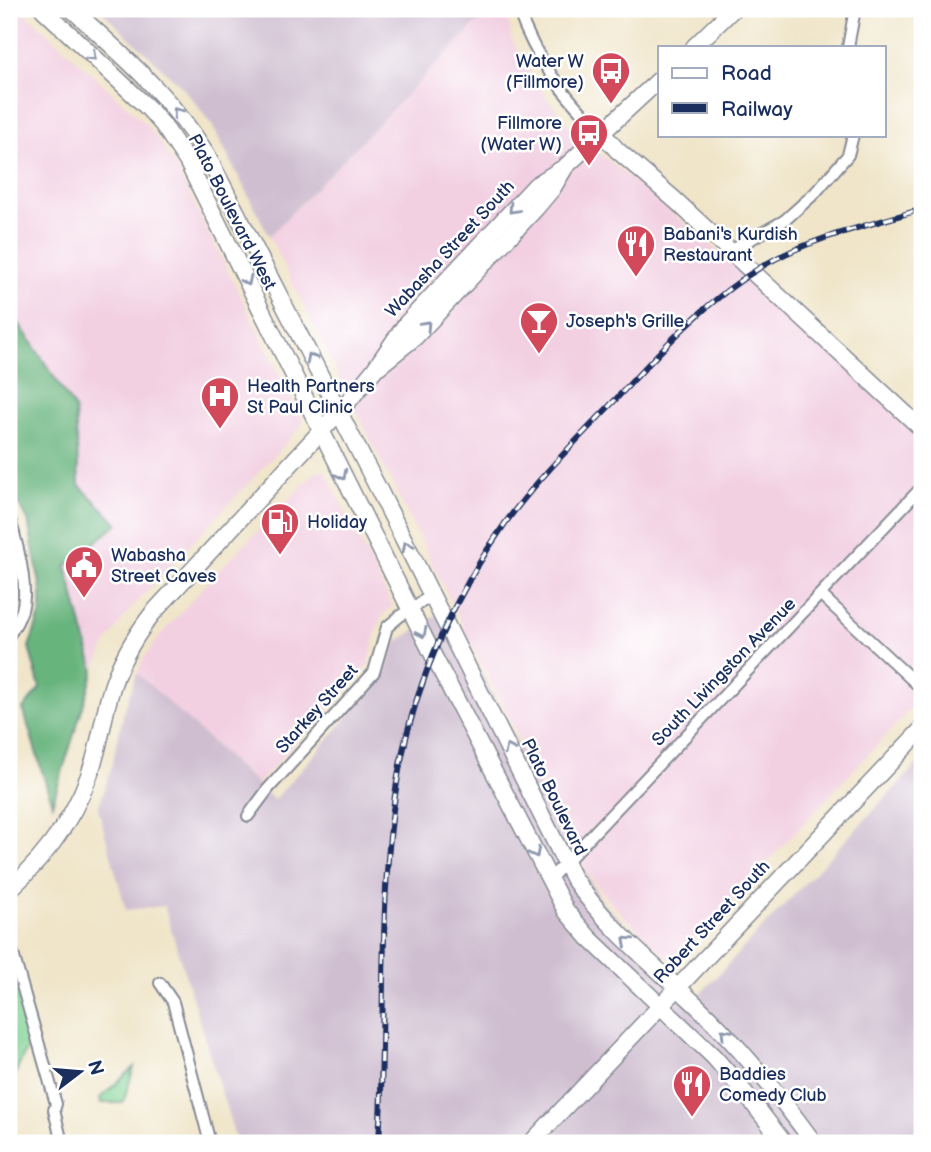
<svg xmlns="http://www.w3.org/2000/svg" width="931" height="1152" font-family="'Balsamiq Sans',sans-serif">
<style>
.built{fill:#f2d0e2}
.industrial{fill:#cfbed0}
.green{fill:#80d293;stroke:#4e8078;stroke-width:2}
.forest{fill:#68b47d;stroke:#42726e;stroke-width:2}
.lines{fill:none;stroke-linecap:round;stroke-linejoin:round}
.street-casing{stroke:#868a94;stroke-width:14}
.secondary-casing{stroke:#868a94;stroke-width:19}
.street{stroke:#fff;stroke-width:10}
.secondary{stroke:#fff;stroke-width:16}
.rail-casing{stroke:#1b2f5e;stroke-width:6}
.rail{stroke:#fff;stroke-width:3.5;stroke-dasharray:10;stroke-linecap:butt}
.oneway{stroke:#8d97ae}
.labels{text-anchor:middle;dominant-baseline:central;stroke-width:5;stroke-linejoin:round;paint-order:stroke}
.poi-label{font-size:18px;fill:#1b2f5e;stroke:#fff;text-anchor:start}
.street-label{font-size:18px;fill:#1b2f5e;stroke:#fff}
</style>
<rect width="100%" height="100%" fill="#fff"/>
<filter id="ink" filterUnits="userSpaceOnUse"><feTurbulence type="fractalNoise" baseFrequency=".0143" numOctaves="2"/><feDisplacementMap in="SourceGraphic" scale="14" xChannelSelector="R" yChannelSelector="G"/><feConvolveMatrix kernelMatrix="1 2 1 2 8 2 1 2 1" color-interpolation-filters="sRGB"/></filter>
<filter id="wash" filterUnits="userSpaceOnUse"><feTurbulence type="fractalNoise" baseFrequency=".00686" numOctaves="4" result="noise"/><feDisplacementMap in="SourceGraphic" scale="28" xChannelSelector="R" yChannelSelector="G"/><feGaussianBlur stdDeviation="1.57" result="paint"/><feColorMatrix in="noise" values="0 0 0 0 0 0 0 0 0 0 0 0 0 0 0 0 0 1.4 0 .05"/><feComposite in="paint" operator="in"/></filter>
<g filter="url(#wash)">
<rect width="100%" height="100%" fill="#f0e5c9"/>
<g class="built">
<path d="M 13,9 L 21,9 L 145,123 L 158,140 L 175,166 L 303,421 L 300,428 L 133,606 L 107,642 L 94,671 L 66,566 L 118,524 L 79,485 L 75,409 L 9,305 L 9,13 Z"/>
<path d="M 490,9 L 507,9 L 511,38 L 534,81 L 574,132 L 922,419 L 922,697 L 673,963 L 610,903 L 582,865 L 269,236 Z"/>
<path d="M 325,470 L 392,606 L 382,616 L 376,631 L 369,664 L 257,784 L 137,673 L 143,660 L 159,637 L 218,571 L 317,471 Z"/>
</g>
<g class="industrial">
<path d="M 99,9 L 490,9 L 269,236 L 213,127 L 194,101 L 180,85 Z"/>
<path d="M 448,607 L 567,839 L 603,903 L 699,995 L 922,759 L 922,1143 L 237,1143 L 164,906 L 126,910 L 98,808 L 111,769 L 124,711 L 137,673 L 274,800 L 383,677 L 396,643 Z"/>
</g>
<g class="green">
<path d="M 9,940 L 35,1033 C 23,1056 11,1077 9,1104 Z"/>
<path d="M 134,1067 L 123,1103 L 101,1103 L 100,1098 Z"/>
</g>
<path class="forest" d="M 9,308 L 75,409 L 79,485 L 118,524 L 66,566 L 94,671 L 52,804 L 23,709 L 40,688 L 29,647 L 41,612 L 41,590 L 28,520 L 9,487 Z"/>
</g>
<g filter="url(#ink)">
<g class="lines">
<g class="street-casing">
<g id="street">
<path d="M 518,9 C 535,59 565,98 603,134"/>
<path d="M 848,47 L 855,9"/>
<path d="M 730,251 L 785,220 L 815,193 L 848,155 L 853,135"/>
<path d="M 9,516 C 16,539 29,587 22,610 C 19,619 14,628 9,635"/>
<path d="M 821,595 L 922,689"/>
<path d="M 248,816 L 268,789 L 374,672 L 387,627 L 400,616 L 432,595"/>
<path d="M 549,880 L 922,487"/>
<path d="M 9,940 L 56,1104 L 54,1110 L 62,1143"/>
<path d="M 160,983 L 173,1002 L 210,1143"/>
</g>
</g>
<g class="secondary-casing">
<g id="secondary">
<path d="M 43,9 L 148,108 L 163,125 L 187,161 L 433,655 L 566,911 L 589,938 L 714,1057 L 745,1093 L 784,1143"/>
<path d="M 72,9 C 121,54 172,97 207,155 L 379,490 L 573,878 C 606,926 650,962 692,1001 C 738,1044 777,1092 814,1143"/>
<path d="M 694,47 L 733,9"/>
<path d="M 603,134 L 617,150 L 675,200 L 922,429"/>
<path d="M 379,366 L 415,337 L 536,208 L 552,189 L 564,169"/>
<path d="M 9,890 C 50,853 80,811 95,757 C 101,736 104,715 110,694 C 118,664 133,639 152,614 L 347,403 L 374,370 L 406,324 L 536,185 L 565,167 L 660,79"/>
<path d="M 531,1143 L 922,729"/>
</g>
</g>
<use href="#street" class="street"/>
<use href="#secondary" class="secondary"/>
<g class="rail-casing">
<path id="rail" d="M 379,1143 C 386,1018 377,889 400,765 C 417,678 455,594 506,522 C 538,478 579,438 617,398 C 662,349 707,299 766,264 C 813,237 870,225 922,209"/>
</g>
<use href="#rail" class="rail"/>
</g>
<defs><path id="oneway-chevron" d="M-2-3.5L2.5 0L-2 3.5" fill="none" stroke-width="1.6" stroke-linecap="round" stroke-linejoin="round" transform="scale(1.75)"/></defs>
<g class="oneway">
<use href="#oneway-chevron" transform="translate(92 56) rotate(43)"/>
<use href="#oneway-chevron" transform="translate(177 112) rotate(-128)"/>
<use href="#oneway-chevron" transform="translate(513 209) rotate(133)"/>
<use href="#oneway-chevron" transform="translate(247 281) rotate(64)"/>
<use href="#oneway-chevron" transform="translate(426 325) rotate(-47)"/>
<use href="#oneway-chevron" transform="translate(311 358) rotate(-118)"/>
<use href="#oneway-chevron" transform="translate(342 475) rotate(63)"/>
<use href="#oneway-chevron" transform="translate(407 546) rotate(-117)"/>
<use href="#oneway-chevron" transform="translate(422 633) rotate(64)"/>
<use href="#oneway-chevron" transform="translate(509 749) rotate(-116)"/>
<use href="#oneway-chevron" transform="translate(535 853) rotate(63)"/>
<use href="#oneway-chevron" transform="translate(627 941) rotate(-138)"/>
<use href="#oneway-chevron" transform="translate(725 1033) rotate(-134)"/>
</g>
</g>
<defs>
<g id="bus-pin" transform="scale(2.0125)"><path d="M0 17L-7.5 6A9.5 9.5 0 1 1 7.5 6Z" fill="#d1495b" stroke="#fff"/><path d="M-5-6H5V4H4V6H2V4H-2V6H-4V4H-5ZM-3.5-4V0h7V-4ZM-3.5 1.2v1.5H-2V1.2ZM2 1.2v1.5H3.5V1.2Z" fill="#fff"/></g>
<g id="restaurant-pin" transform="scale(2.0125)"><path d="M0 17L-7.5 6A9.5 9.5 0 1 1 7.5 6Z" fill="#d1495b" stroke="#fff"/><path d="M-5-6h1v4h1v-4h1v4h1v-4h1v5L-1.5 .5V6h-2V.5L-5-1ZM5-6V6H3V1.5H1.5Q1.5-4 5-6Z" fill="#fff"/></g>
<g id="bar-pin" transform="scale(2.0125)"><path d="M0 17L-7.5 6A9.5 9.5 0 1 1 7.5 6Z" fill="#d1495b" stroke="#fff"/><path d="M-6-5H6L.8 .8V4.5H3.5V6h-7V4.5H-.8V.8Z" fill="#fff"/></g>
<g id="hospital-pin" transform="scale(2.0125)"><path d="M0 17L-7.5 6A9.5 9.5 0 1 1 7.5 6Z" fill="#d1495b" stroke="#fff"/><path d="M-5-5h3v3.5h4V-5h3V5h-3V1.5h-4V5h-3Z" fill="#fff"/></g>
<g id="fuel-pin" transform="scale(2.0125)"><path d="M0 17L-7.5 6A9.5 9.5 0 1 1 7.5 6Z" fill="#d1495b" stroke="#fff"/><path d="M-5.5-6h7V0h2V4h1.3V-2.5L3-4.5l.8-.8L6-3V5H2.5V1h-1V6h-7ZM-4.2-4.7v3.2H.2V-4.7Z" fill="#fff"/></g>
<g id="civic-pin" transform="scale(2.0125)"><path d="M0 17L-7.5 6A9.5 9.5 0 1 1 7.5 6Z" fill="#d1495b" stroke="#fff"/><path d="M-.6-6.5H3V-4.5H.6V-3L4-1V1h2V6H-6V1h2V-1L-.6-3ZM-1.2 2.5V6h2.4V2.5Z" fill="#fff"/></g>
</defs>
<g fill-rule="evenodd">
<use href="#bus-pin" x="611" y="71"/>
<use href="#bus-pin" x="589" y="133"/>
<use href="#restaurant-pin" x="636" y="244"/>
<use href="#bar-pin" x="539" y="321"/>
<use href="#hospital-pin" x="220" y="396"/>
<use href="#fuel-pin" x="280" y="522"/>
<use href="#civic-pin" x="84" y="565"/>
<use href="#restaurant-pin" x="692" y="1084"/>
</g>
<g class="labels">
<g class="poi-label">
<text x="584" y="61" text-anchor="end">Water W<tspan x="584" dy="21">(Fillmore)</tspan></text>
<text x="562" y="123" text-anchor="end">Fillmore<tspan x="562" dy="21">(Water W)</tspan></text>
<text x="663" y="234">Babani's Kurdish<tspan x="663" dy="21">Restaurant</tspan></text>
<text x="566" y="321">Joseph's Grille</text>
<text x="247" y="386">Health Partners<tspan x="247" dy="21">St Paul Clinic</tspan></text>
<text x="307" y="522">Holiday</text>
<text x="111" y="555">Wabasha<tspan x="111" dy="21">Street Caves</tspan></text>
<text x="719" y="1074">Baddies<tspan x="719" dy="21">Comedy Club</tspan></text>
</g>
<g class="street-label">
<text transform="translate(232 212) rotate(63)">Plato Boulevard West</text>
<text transform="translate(450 249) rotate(-47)">Wabasha Street South</text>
<text transform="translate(724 672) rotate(-46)">South Livingston Avenue</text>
<text transform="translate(317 709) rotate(-48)">Starkey Street</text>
<text transform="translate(554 797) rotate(64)">Plato Boulevard</text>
<text transform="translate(712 922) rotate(-47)">Robert Street South</text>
</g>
</g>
<rect width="931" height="1152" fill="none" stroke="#fff" stroke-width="35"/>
<rect x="658" y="46" width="228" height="91" fill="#ffffff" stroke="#a4acbf" stroke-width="2"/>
<rect x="672" y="68" width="35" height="10" fill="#ffffff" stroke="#a4acbf" stroke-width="2"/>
<text x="721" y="80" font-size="21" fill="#1b2f5e">Road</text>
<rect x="672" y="103" width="35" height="10" fill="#1b2f5e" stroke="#a4acbf" stroke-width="2"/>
<text x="721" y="116" font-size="21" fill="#1b2f5e">Railway</text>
<g transform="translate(80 1072) rotate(74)" stroke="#ffffff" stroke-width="5" paint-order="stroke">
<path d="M0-5L12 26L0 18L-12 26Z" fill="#1b2f5e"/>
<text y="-10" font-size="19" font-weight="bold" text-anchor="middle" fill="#1b2f5e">N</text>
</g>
</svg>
